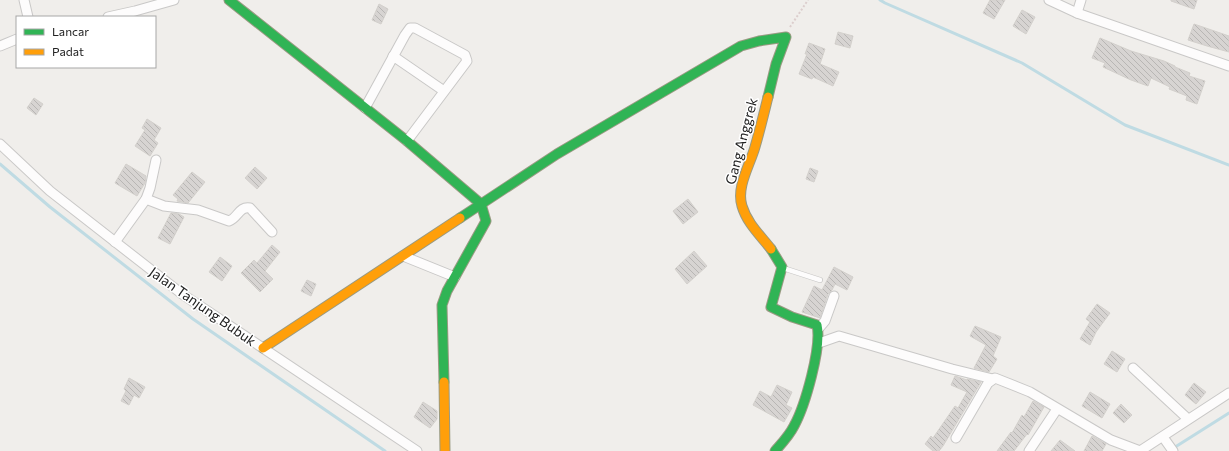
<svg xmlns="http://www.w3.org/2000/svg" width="1229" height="451" font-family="Commissioner,sans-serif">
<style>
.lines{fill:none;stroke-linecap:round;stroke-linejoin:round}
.stream{stroke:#bfdbe3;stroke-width:3}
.building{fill:url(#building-back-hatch);stroke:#d3d0cc}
.lane-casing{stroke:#c9c8c7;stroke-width:6}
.street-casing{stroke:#c9c8c7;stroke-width:11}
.fast-casing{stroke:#999a82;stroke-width:11}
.slow-casing{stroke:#999a82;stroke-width:11}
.path{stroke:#dccecd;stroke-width:2;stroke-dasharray:2 2;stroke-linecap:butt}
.lane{stroke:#fdfcfc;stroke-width:4.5}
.street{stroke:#fdfcfc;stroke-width:9}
.fast{stroke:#30b455;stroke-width:9}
.slow{stroke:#ff9f0a;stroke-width:9}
.labels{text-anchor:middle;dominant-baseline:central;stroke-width:3;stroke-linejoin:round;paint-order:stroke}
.street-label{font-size:14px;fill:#222;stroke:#fff}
</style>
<defs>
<pattern id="building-back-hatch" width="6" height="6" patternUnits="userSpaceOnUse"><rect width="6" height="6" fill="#d7d4d2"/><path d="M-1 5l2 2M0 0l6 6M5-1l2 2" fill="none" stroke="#b8b6b4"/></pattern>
</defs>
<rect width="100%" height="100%" fill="#f0eeeb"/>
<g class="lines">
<g class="stream">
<path d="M 880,0 L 885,3 L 1022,63 L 1125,125 L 1229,165"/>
<path d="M 0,164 L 50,207 L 193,319 L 385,451"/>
<path d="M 1172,449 L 1229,413"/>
</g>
</g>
<g class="building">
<path d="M 990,0 L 1005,0 L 994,19 L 983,13 Z"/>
<path d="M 1171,0 L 1197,0 L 1194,9 L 1171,1 Z"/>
<path d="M 379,4 L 388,9 L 381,24 L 372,20 Z"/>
<path d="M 1022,10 L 1035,17 L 1026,34 L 1013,26 Z"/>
<path d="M 1194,24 L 1229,36 L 1229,52 L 1207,46 L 1188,40 Z"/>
<path d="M 838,32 L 853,36 L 850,48 L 835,44 Z"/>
<path d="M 1100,38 L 1131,51 L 1164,61 L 1175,66 L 1175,67 L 1190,73 L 1189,76 L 1205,81 L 1197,104 L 1186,100 L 1187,96 L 1169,89 L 1170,87 L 1151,78 L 1148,86 L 1131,80 L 1103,67 L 1105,63 L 1092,58 Z"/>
<path d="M 809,43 L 825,49 L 820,64 L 839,72 L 833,86 L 813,77 L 812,79 L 799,74 L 807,54 L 805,54 Z"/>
<path d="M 34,98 L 43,104 L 36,115 L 27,108 Z"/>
<path d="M 147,119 L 161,128 L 154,140 L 158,143 L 150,156 L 135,146 L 145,130 L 142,128 Z"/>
<path d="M 126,164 L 146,176 L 145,183 L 137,196 L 115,183 Z"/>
<path d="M 255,167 L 267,178 L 257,189 L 245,178 Z"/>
<path d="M 810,168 L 818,171 L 814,182 L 806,179 Z"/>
<path d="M 192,172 L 205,182 L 188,203 L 177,201 L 178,199 L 173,195 Z"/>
<path d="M 688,199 L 698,212 L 683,224 L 673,211 Z"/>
<path d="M 171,213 L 179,214 L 184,217 L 170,244 L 158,238 Z"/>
<path d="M 272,245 L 280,252 L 265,271 L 273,279 L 260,292 L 241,273 L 254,260 L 257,263 Z"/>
<path d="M 694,251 L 707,266 L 687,284 L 675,269 Z"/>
<path d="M 220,257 L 232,266 L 222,281 L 209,272 Z"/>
<path d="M 834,267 L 853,277 L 847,290 L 835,284 L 832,290 L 828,294 L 820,318 L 802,312 L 814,286 L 822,290 Z"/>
<path d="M 307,280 L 316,284 L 311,296 L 301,291 Z"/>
<path d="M 1097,304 L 1110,313 L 1096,332 L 1090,345 L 1080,339 L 1090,322 L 1086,319 Z"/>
<path d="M 975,326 L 1001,337 L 993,356 L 997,359 L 989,372 L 974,368 L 986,345 L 970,336 Z"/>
<path d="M 1112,351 L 1125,359 L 1117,372 L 1104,364 Z"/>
<path d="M 955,376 L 967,380 L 967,379 L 981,382 L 943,446 L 939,451 L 933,451 L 925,444 L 931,436 L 933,438 L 955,406 L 958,408 L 967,392 L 951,385 Z"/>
<path d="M 129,378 L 145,387 L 139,398 L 134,395 L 129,405 L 121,401 L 126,391 L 124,389 Z"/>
<path d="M 1194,383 L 1206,392 L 1196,404 L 1185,395 Z"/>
<path d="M 777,385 L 792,392 L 786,405 L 792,408 L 784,422 L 753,405 L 760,391 L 771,397 Z"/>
<path d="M 1090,392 L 1110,404 L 1102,418 L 1082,406 Z"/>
<path d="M 1033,401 L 1044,407 L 1028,435 L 1027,434 L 1014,451 L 997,451 L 1011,432 L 1012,433 L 1022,415 L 1024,417 Z"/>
<path d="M 423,402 L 437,411 L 437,419 L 430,428 L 414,417 Z"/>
<path d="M 1121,404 L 1132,415 L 1124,423 L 1113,413 Z"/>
<path d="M 1092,436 L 1106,444 L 1102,451 L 1084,451 Z"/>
<path d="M 1060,440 L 1075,451 L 1051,451 Z"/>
</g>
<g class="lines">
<g class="lane-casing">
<path id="lane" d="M 783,268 L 820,280"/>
</g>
<g class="street-casing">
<g id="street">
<path d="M 24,0 L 28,17"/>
<path d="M 1049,0 L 1077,13 L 1229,66"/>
<path d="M 1077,13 L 1081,0"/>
<path d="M 108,17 L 135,11 L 174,0"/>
<path d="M 0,46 L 17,39"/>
<path d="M 393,56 L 444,91"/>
<path d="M 365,108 L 405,35 L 410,28 L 415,28 L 465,55 L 467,61 L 407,141"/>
<path d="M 0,144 L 50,191 L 182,294 L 417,451"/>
<path d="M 146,199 L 164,206 L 198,210 L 229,221 C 238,218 239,206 250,208 L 272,232"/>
<path d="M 115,242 L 146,199 L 150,188 L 156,160"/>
<path d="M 403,256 L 455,277"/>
<path d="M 819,328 L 825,321 L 834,296"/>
<path d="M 819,343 L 839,336 L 952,369 L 993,379"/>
<path d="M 1133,368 L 1188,419"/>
<path d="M 1163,437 L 1173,451"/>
<path d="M 956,438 L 988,383 L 995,378 L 1030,392 L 1111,440 L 1140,451 L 1229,393"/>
<path d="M 1029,451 L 1057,409"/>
</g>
</g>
<g class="fast-casing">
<g id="fast">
<path d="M 229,0 L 407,141 L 481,204 L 486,221 L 447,291 L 442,305 L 444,382"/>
<path d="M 460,218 L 557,154 L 741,46 L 759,41 L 786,37 L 776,64 L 768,97"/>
<path d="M 771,249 L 782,267 L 771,307 L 792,317 L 817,325 C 822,347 805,406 794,426 C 789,436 782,443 775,451"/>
</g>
</g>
<g class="slow-casing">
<g id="slow">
<path d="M 768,97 C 764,113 760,130 755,147 C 750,165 736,187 742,206 C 747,223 760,235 771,249"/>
<path d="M 263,348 L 460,218"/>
<path d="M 444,382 L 445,451"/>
</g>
</g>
<path class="path" d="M 790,27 L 808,0"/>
<use href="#lane" class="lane"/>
<use href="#street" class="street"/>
<use href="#fast" class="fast"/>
<use href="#slow" class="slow"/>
</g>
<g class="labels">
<g class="street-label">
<text transform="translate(741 141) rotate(-75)">Gang Anggrek</text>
<text transform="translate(203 306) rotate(35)">Jalan Tanjung Bubuk</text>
</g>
</g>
<rect x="16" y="16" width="140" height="52" fill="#ffffff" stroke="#a7a7a7"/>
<rect x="24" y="29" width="20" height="6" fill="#30b455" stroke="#a7a7a7"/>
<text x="52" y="36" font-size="12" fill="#222222">Lancar</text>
<rect x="24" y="49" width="20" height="6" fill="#ff9f0a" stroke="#a7a7a7"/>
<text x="52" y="56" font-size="12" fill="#222222">Padat</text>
</svg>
